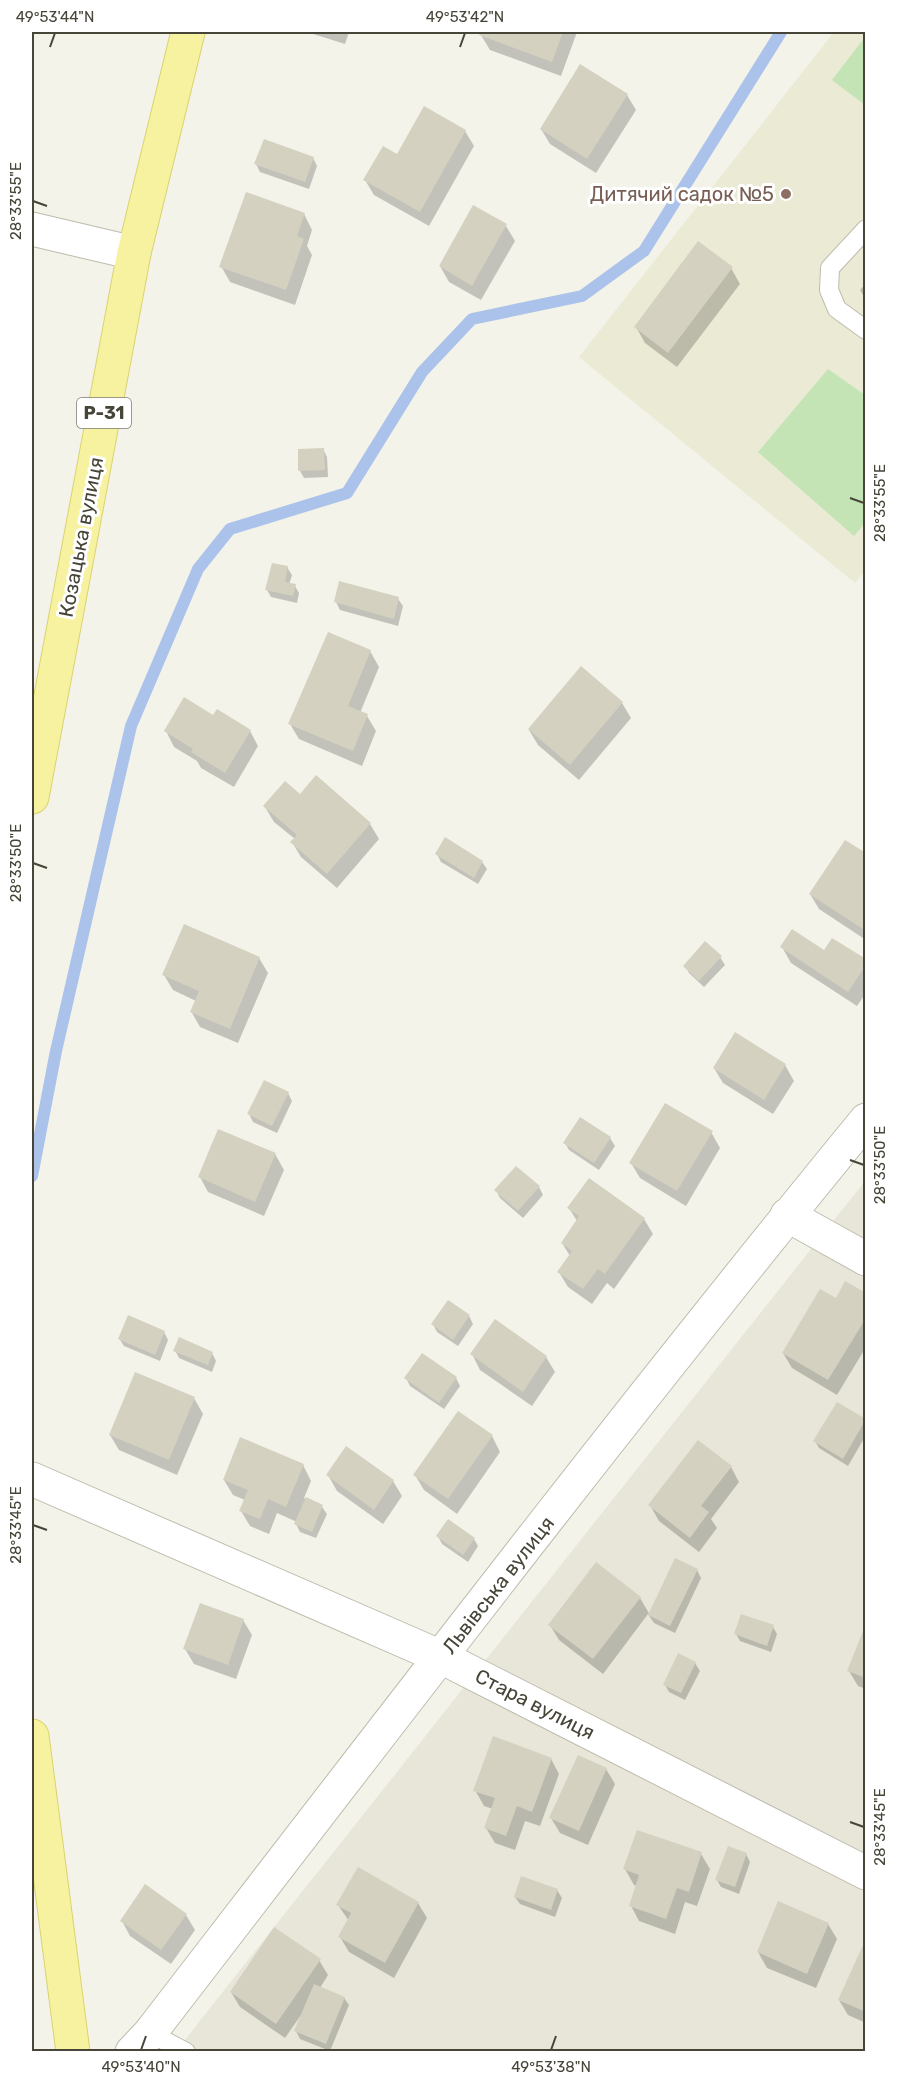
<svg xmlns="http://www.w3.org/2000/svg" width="897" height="2083" font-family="Rubik,sans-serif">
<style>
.residential{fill:#e7e6d8}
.education{fill:#ebead4}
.green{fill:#c4e4b6}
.shadow{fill:#0003}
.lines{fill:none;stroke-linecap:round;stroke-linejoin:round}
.stream{stroke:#abc2eb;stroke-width:12}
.building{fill:#d4d1c0}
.lane-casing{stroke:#bebcad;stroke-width:20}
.street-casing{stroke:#bebcad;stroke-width:35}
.primary-casing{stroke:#dbd370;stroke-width:35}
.lane{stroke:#fff;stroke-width:18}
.street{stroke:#fff;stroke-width:33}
.primary{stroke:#f6f29f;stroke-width:33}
.ticks{fill:none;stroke:#474438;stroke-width:2}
.education-dot{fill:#8d6e63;stroke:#fff;stroke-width:2}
.labels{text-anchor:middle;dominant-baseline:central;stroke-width:6;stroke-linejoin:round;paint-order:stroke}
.shield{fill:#fff;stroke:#7e7c74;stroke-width:1.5}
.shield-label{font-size:18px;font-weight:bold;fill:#474438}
.education-label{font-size:20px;fill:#785e54;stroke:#fff;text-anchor:end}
.street-label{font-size:20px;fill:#474438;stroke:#fff}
.neatline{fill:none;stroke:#474438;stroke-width:2}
.ticks-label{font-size:15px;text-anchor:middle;fill:#474438}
</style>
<rect width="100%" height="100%" fill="#f3f3e9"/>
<path class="residential" d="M 865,1181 L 865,2051 L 176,2051 Z"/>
<path class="education" d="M 834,32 L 865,32 L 865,571 L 855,583 L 579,357 Z"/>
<g class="green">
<path d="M 865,37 L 866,105 L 865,105 L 832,80 Z"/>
<path d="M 828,369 L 865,395 L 865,523 L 854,536 L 758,452 Z"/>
</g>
<g class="shadow">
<path d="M 307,32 L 349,32 L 345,44 Z"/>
<path d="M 482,32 L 577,32 L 561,76 L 490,50 L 481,35 Z"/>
<path d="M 627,95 L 636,110 L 596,173 L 550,144 L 541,129 Z"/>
<path d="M 465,131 L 474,146 L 429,226 L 374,195 L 365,180 L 398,156 Z"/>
<path d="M 313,158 L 317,166 L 309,189 L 260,172 L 256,164 Z"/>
<path d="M 304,214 L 312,230 L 307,246 L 312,255 L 295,305 L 230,282 L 221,266 Z"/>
<path d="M 506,226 L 515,241 L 481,300 L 449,282 L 440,266 Z"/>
<path d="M 731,268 L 740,284 L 677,367 L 645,343 L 636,327 Z"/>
<path d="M 866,283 L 866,300 L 860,290 Z"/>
<path d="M 323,449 L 327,457 L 328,477 L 304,478 L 300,471 Z"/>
<path d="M 287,567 L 292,575 L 289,585 L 295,586 L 299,593 L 297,603 L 271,597 L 267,590 Z"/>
<path d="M 398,599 L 403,606 L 398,626 L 340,610 L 336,602 Z"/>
<path d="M 370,651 L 379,667 L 360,713 L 367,716 L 376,731 L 362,766 L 299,739 L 290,724 Z"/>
<path d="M 622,703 L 631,718 L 579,780 L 538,745 L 529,730 Z"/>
<path d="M 214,717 L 250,731 L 258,746 L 234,787 L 201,768 L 197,761 L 174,747 L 166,731 Z"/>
<path d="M 301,796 L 370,824 L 379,839 L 337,888 L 301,857 L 292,842 L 295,839 L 274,822 L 265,807 Z"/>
<path d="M 437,854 L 482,862 L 487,869 L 478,884 L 441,862 Z"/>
<path d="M 866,855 L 866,940 L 819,909 L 810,894 Z"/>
<path d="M 782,947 L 825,952 L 866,961 L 866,993 L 857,1006 L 791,963 Z"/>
<path d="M 720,957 L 725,965 L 704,987 L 689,973 L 685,966 Z"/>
<path d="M 259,958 L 268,973 L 238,1043 L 200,1027 L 191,1011 L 196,1001 L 173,990 L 164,975 Z"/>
<path d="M 736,1034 L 785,1065 L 794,1081 L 773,1114 L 723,1083 L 714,1068 Z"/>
<path d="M 288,1093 L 292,1101 L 277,1133 L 253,1122 L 249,1114 Z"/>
<path d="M 580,1119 L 610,1138 L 615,1146 L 599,1170 L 569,1150 L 565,1143 Z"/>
<path d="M 711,1132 L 720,1148 L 686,1206 L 640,1178 L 631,1163 Z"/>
<path d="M 275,1154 L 284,1170 L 264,1216 L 208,1192 L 200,1177 Z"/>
<path d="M 539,1187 L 543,1195 L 523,1218 L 500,1198 L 496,1190 Z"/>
<path d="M 569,1208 L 644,1219 L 653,1234 L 614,1289 L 607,1283 L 592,1304 L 568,1287 L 559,1272 L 570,1256 L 562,1243 L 577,1221 Z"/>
<path d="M 866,1295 L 866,1347 L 837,1395 L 792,1368 L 783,1353 L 836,1300 Z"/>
<path d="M 469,1316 L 473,1324 L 458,1346 L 437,1332 L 433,1324 Z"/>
<path d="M 164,1332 L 168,1340 L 160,1361 L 124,1346 L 119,1338 Z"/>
<path d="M 175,1350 L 212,1353 L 216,1361 L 212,1372 L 179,1358 Z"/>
<path d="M 472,1354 L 546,1357 L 555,1372 L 532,1406 L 480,1370 Z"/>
<path d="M 406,1378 L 456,1378 L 460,1386 L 444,1409 L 410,1386 Z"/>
<path d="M 194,1398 L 203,1414 L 177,1475 L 119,1450 L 110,1435 Z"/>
<path d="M 837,1404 L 865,1421 L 866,1435 L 848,1466 L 819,1448 L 815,1441 Z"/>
<path d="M 492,1436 L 500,1452 L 457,1514 L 424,1490 L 415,1475 Z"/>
<path d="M 347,1449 L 393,1481 L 402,1496 L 383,1524 L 337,1491 L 328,1475 Z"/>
<path d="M 303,1465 L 311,1481 L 304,1498 L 322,1507 L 327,1514 L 316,1538 L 300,1532 L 296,1524 L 297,1522 L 277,1513 L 269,1534 L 250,1526 L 241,1511 L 245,1500 L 233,1495 L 224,1480 Z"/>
<path d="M 731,1467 L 739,1482 L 711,1519 L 717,1528 L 699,1552 L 659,1521 L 650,1505 Z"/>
<path d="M 438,1536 L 474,1539 L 478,1546 L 468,1562 L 442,1544 Z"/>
<path d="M 697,1570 L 701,1578 L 675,1633 L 654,1623 L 648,1614 L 603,1674 L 559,1640 L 550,1625 L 640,1598 L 650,1615 Z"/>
<path d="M 243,1620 L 252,1635 L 236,1679 L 194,1664 L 185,1649 Z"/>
<path d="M 773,1627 L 777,1634 L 771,1652 L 740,1641 L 736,1634 Z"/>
<path d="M 866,1630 L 866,1689 L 858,1686 L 849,1671 Z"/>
<path d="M 695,1663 L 700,1671 L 685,1700 L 669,1692 L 665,1685 Z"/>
<path d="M 551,1759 L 559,1774 L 540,1826 L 525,1821 L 515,1850 L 495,1843 L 486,1828 L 493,1809 L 484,1806 L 475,1790 Z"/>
<path d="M 606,1769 L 615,1784 L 588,1845 L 560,1833 L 551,1818 Z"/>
<path d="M 701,1854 L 710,1869 L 697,1906 L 685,1902 L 675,1934 L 639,1921 L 631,1906 L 637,1886 L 634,1885 L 625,1869 Z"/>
<path d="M 746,1854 L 750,1862 L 739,1894 L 721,1887 L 717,1880 Z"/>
<path d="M 359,1869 L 418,1903 L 427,1918 L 394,1978 L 349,1952 L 340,1937 L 349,1921 L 338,1905 Z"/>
<path d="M 557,1890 L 562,1898 L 555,1917 L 520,1904 L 515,1897 Z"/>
<path d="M 186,1915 L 195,1930 L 171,1964 L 130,1936 L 122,1921 Z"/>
<path d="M 828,1924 L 837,1939 L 816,1988 L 767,1968 L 758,1952 Z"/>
<path d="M 866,1948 L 866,2023 L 848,2015 L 839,2000 Z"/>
<path d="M 319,1960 L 328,1975 L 320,1988 L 344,1998 L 349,2005 L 330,2051 L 300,2039 L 296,2031 L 301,2015 L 285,2038 L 240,2007 L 231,1992 Z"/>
</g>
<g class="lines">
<path class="stream" d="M 32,1176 L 56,1051 L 131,726 L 198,569 L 230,529 L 347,493 L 422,372 L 472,319 L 582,296 L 644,251 L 781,32"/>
</g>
<g class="building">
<path d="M 481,32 L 563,32 L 552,62 L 479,35 Z"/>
<path d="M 580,64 L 628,94 L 587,159 L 540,129 Z"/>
<path d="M 424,106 L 466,130 L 420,212 L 363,180 L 383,146 L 397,154 Z"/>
<path d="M 264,139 L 314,157 L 305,182 L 254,164 Z"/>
<path d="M 246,192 L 305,213 L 297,236 L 304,239 L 286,290 L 219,267 Z"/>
<path d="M 473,205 L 507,224 L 472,286 L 439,266 Z"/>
<path d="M 698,241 L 733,267 L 668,353 L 634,327 Z"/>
<path d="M 324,448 L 325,470 L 298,471 L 298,449 Z"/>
<path d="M 272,563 L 288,566 L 285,582 L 296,584 L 293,596 L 265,590 Z"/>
<path d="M 339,581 L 399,597 L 394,619 L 334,602 Z"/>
<path d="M 328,632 L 371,650 L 348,706 L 368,714 L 353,751 L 288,724 Z"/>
<path d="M 581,666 L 623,702 L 570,765 L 528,729 Z"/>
<path d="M 184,697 L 213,715 L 217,709 L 251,730 L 225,773 L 191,752 L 193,749 L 164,731 Z"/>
<path d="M 316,775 L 371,823 L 327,874 L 290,842 L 297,835 L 263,806 L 285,781 L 300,794 Z"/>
<path d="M 445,837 L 483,861 L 474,878 L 435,854 Z"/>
<path d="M 845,840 L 866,853 L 866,931 L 809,894 Z"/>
<path d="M 184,924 L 260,957 L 230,1029 L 190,1012 L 199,991 L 162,975 Z"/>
<path d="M 792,929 L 824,950 L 832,938 L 866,959 L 866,965 L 848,992 L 780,947 Z"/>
<path d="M 705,941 L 722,956 L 699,981 L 683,966 Z"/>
<path d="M 735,1032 L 786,1064 L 764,1100 L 713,1068 Z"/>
<path d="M 264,1080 L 289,1092 L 272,1126 L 247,1114 Z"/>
<path d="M 665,1103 L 713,1131 L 677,1191 L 629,1163 Z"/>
<path d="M 580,1117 L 611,1137 L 594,1163 L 563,1143 Z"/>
<path d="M 218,1129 L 276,1153 L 255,1202 L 198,1177 Z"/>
<path d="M 516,1166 L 540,1186 L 518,1211 L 494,1190 Z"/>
<path d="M 589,1178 L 645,1218 L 605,1274 L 598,1269 L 583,1289 L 557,1272 L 572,1251 L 561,1243 L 579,1216 L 567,1208 Z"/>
<path d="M 845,1281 L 866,1293 L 866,1318 L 828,1380 L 782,1353 L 820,1289 L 836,1298 Z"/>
<path d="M 448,1300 L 470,1315 L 453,1340 L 431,1324 Z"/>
<path d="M 128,1315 L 165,1331 L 155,1355 L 118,1339 Z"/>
<path d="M 495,1319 L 547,1356 L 523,1392 L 470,1354 Z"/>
<path d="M 179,1337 L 213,1352 L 208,1365 L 173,1351 Z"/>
<path d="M 422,1353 L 457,1377 L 439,1403 L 404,1378 Z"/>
<path d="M 135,1372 L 195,1397 L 169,1460 L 109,1435 Z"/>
<path d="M 837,1402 L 866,1419 L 843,1459 L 813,1441 Z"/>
<path d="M 458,1411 L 493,1435 L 448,1499 L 413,1475 Z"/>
<path d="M 240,1437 L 304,1464 L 286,1507 L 268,1499 L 260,1519 L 239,1511 L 248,1490 L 223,1480 Z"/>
<path d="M 698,1440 L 732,1466 L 701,1506 L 709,1512 L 690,1538 L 648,1505 Z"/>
<path d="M 346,1446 L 394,1480 L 374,1510 L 326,1475 Z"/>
<path d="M 306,1497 L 323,1505 L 312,1532 L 294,1524 Z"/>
<path d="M 448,1519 L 475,1538 L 463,1555 L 436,1536 Z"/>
<path d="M 675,1558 L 698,1569 L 670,1626 L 648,1615 Z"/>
<path d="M 596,1562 L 641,1597 L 593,1659 L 548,1625 Z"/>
<path d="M 200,1603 L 244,1619 L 228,1665 L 183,1649 Z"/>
<path d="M 741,1614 L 774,1625 L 767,1646 L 734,1634 Z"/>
<path d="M 865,1626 L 866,1626 L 866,1678 L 847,1671 Z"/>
<path d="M 678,1653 L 696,1662 L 681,1693 L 663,1685 Z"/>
<path d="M 493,1736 L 552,1758 L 532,1812 L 517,1806 L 506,1836 L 484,1828 L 495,1798 L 473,1791 Z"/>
<path d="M 578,1755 L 607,1768 L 579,1831 L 549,1818 Z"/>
<path d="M 637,1830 L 702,1852 L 689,1892 L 677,1888 L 666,1919 L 629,1906 L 639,1875 L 623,1869 Z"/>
<path d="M 728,1846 L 747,1853 L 735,1887 L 715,1880 Z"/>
<path d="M 358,1867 L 419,1902 L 385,1963 L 338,1937 L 351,1913 L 336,1905 Z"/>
<path d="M 521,1876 L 558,1889 L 551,1910 L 514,1897 Z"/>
<path d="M 145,1884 L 187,1914 L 161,1950 L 120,1921 Z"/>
<path d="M 778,1901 L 829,1923 L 807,1974 L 757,1952 Z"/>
<path d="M 274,1927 L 321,1959 L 276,2024 L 230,1992 Z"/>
<path d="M 863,1945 L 866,1946 L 866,2012 L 838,2000 Z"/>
<path d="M 314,1984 L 345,1997 L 326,2044 L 294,2031 Z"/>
</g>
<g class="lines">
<g class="lane-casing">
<g id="lane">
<path d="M 866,229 L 830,268 L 829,290 L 837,309 L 866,330"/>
<path d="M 150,2033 L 186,2052"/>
</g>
</g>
<g class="street-casing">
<g id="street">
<path d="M 32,229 L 134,253"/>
<path d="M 787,1215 L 866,1259"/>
<path d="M 32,1479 L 441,1657 L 866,1873"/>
<path d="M 132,2052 L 150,2033 C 386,1727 621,1419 866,1120"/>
</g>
</g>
<g class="primary-casing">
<g id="primary">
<path d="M 32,797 L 134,253 L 188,32"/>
<path d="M 32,1736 L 73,2052"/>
</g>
</g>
<use href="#lane" class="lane"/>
<use href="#street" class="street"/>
<use href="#primary" class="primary"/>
</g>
<path class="ticks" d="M 50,47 L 55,33M 460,47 L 465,33M 33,201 L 47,206M 850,498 L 864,503M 33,863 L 47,868M 850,1160 L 864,1165M 33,1525 L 47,1530M 850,1822 L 864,1827M 141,2050 L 146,2036M 551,2050 L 556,2036"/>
<circle class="education-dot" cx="786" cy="194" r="6"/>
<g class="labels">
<rect class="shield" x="77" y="398" width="54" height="30" rx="4.5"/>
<g class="shield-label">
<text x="104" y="413">Р-31</text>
</g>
<g class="education-label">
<text x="774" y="194">Дитячий садок №5</text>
</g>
<g class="street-label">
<text transform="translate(81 537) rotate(-79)">Козацька вулиця</text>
<text transform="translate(498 1585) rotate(-52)">Львівська вулиця</text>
<text transform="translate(535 1704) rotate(27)">Стара вулиця</text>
</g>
</g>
<rect width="897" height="2083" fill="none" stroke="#ffffff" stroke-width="66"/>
<rect x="33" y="33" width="831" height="2017" class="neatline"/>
<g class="ticks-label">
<text x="55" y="22">49°53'44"N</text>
<text x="465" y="22">49°53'42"N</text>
<text transform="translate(16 201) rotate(-90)" y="5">28°33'55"E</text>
<text transform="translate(880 503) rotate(-90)" y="5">28°33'55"E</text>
<text transform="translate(16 863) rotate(-90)" y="5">28°33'50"E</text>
<text transform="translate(880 1165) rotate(-90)" y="5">28°33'50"E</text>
<text transform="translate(16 1525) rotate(-90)" y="5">28°33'45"E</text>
<text transform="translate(880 1827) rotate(-90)" y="5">28°33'45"E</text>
<text x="141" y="2072">49°53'40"N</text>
<text x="551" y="2072">49°53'38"N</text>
</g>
</svg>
